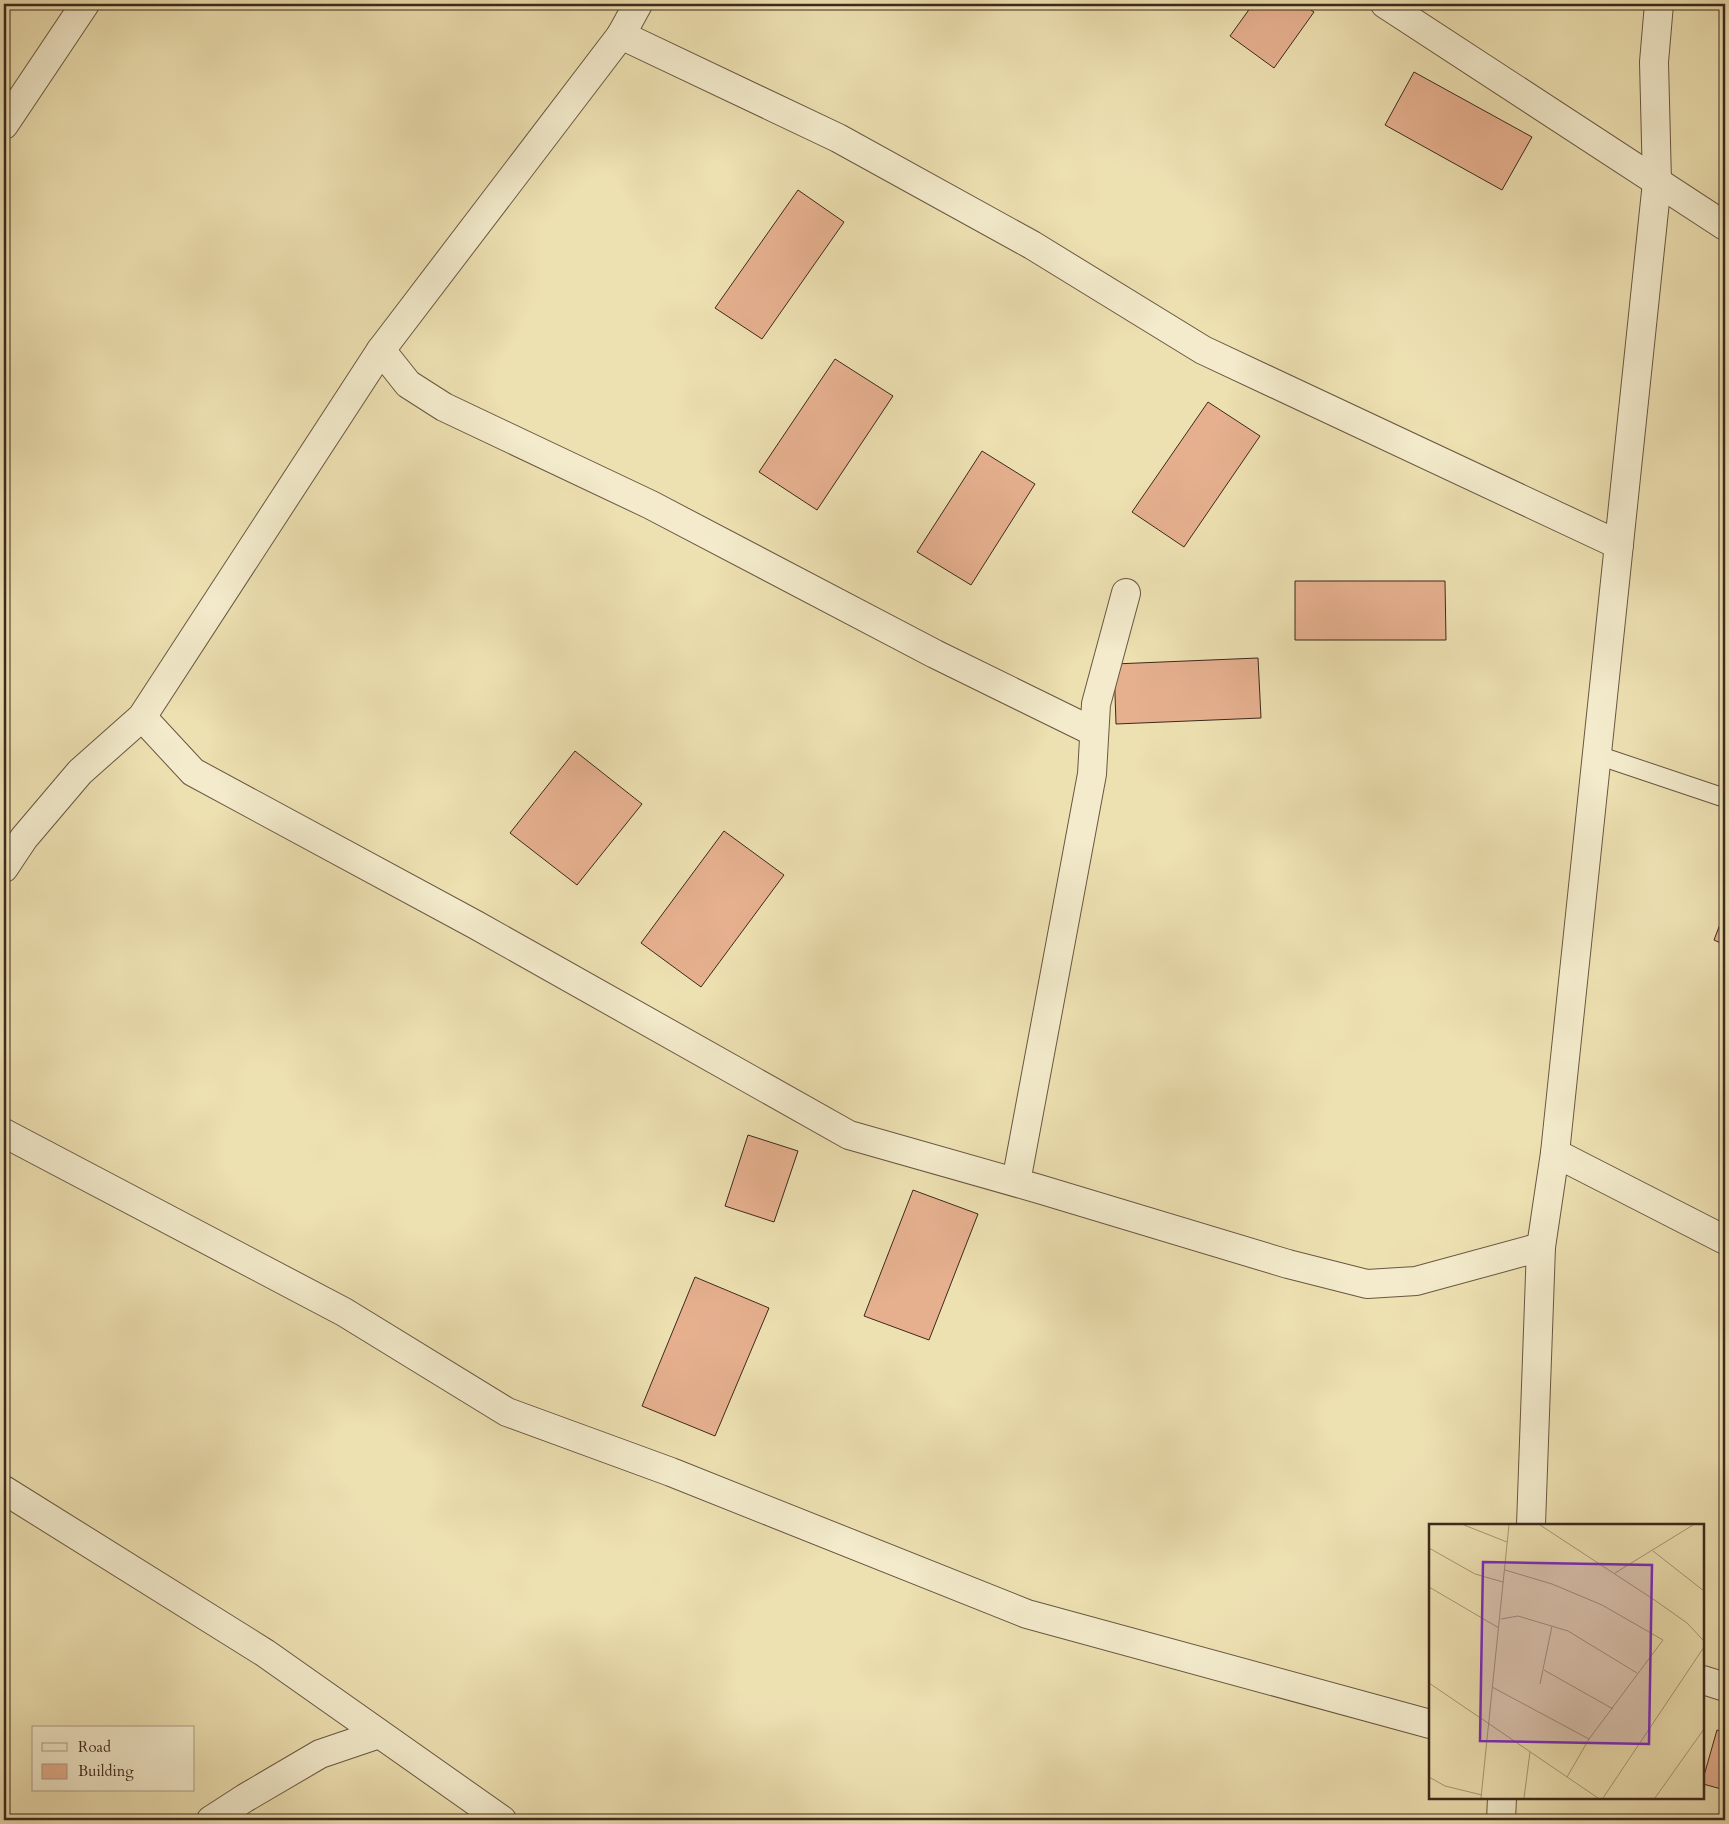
<svg xmlns="http://www.w3.org/2000/svg" width="1729" height="1824" font-family="Cardo,serif">
<style>
.building{fill:#e6b08f;stroke:#3d291c}
.lines{fill:none;stroke-linecap:round;stroke-linejoin:round}
.service-casing{stroke:#695741;stroke-width:20}
.minor-casing{stroke:#695741;stroke-width:30}
.service{stroke:#f3ebcc;stroke-width:18}
.minor{stroke:#f3ebcc;stroke-width:28}
.inset-road{fill:none;stroke:#a79775;stroke-width:1}
.view{fill:#7b2cbf;fill-opacity:0.15;stroke:#7b2cbf;stroke-width:2.5}
.inset-edge{fill:none;stroke:#3d291c;stroke-width:2.5}
</style>
<rect width="100%" height="100%" fill="#ede0b1"/>
<filter id="stains"><feTurbulence type="fractalNoise" baseFrequency=".004" numOctaves="4"/><feColorMatrix values="0 0 0 0 .2 0 0 0 0 .09 0 0 0 0 .02 0 0 0 .5 -.17"/></filter>
<radialGradient id="worn" r=".72"><stop offset=".6" stop-color="#630" stop-opacity="0"/><stop offset="1" stop-color="#630" stop-opacity=".3"/></radialGradient>
<g class="building">
<path d="M 1253,4 L 1302,4 L 1314,12 L 1274,68 L 1230,36 Z"/>
<path d="M 1414,72 L 1532,137 L 1502,190 L 1385,125 Z"/>
<path d="M 798,190 L 844,222 L 762,339 L 715,308 Z"/>
<path d="M 835,359 L 893,396 L 817,510 L 759,472 Z"/>
<path d="M 1208,402 L 1260,436 L 1184,547 L 1132,512 Z"/>
<path d="M 982,451 L 1035,484 L 971,585 L 917,552 Z"/>
<path d="M 1295,581 L 1445,581 L 1446,640 L 1295,640 Z"/>
<path d="M 1258,658 L 1261,718 L 1116,724 L 1114,664 Z"/>
<path d="M 575,751 L 642,804 L 577,885 L 510,833 Z"/>
<path d="M 724,831 L 784,875 L 701,987 L 641,943 Z"/>
<path d="M 1725,911 L 1725,945 L 1714,940 Z"/>
<path d="M 748,1135 L 798,1151 L 774,1222 L 725,1206 Z"/>
<path d="M 913,1190 L 978,1214 L 929,1340 L 864,1316 Z"/>
<path d="M 695,1277 L 769,1308 L 715,1436 L 642,1406 Z"/>
<path d="M 1717,1730 L 1725,1732 L 1725,1790 L 1703,1784 L 1703,1779 Z"/>
</g>
<g class="lines">
<g class="service-casing">
<path id="service" d="M 1597,755 L 1725,798"/>
</g>
<g class="minor-casing">
<g id="minor">
<path d="M 1385,4 L 1725,226"/>
<path d="M 621,35 L 838,138 L 1032,245 L 1203,350 L 1619,545"/>
<path d="M 4,125 L 85,4"/>
<path d="M 381,350 L 408,384 L 444,407 L 651,505 L 935,654 L 1094,732"/>
<path d="M 142,717 L 193,772 L 476,925 L 849,1135 L 1039,1189 L 1288,1264 L 1367,1284 L 1416,1281 L 1541,1247"/>
<path d="M 4,868 L 24,838 L 80,772 L 142,717 L 381,350 L 621,35 L 638,4"/>
<path d="M 4,1133 L 344,1312 L 507,1412 L 671,1472 L 1027,1614 L 1430,1724"/>
<path d="M 1555,1153 L 1725,1240"/>
<path d="M 1016,1182 L 1092,774 L 1096,704 L 1126,593"/>
<path d="M 4,1490 L 265,1653 L 502,1820"/>
<path d="M 1531,1525 L 1541,1247 L 1555,1153 L 1657,182 L 1654,62 L 1659,4"/>
<path d="M 1703,1680 L 1725,1687"/>
<path d="M 211,1820 L 245,1798 L 320,1754 L 379,1734"/>
<path d="M 1501,1820 L 1502,1798"/>
</g>
</g>
<use href="#service" class="service"/>
<use href="#minor" class="minor"/>
</g>
<g transform="translate(1429 1524)">
<rect width="275" height="275" fill="#ede0b1"/>
<path class="inset-road" d="M 35,1 L 78,18M 111,1 L 227,77 L 258,99 L 275,117M 0,24 L 46,50 L 74,58M 224,27 L 275,67M 76,46 L 123,60 L 173,81 L 234,116 L 160,215 L 138,253M 186,49 L 264,1M 0,63 L 70,104M 72,95 L 89,92 L 139,107 L 208,149M 115,146 L 184,185M 0,159 L 169,274M 111,160 L 123,102M 63,163 L 160,215M 0,253 L 16,262 L 53,271M 52,274 L 80,1M 95,274 L 101,228M 174,274 L 275,123M 226,274 L 275,205"/>
<path class="view" d="M 54,38 L 223,41 L 220,220 L 51,217 Z"/>
<rect width="275" height="275" class="inset-edge"/>
</g>
<rect width="1729" height="1824" fill="none" stroke="#ede0b1" stroke-width="20"/>
<rect x="5" y="5" width="1719" height="1814" fill="none" stroke="#3d291c" stroke-width="2.5"/>
<rect x="10" y="10" width="1709" height="1804" fill="none" stroke="#3d291c"/>
<rect x="32" y="1726" width="162" height="65" fill="#f3ebcc" stroke="#aa9d86"/>
<rect x="42" y="1743" width="25" height="8" fill="#f3ebcc" stroke="#aa9d86"/>
<text x="78" y="1752" font-size="15" fill="#3d291c">Road</text>
<rect x="42" y="1764" width="25" height="15" fill="#e6b08f" stroke="#aa9d86"/>
<text x="78" y="1776" font-size="15" fill="#3d291c">Building</text>
<rect width="100%" height="100%" filter="url(#stains)"/>
<rect width="100%" height="100%" fill="url(#worn)"/>
</svg>
